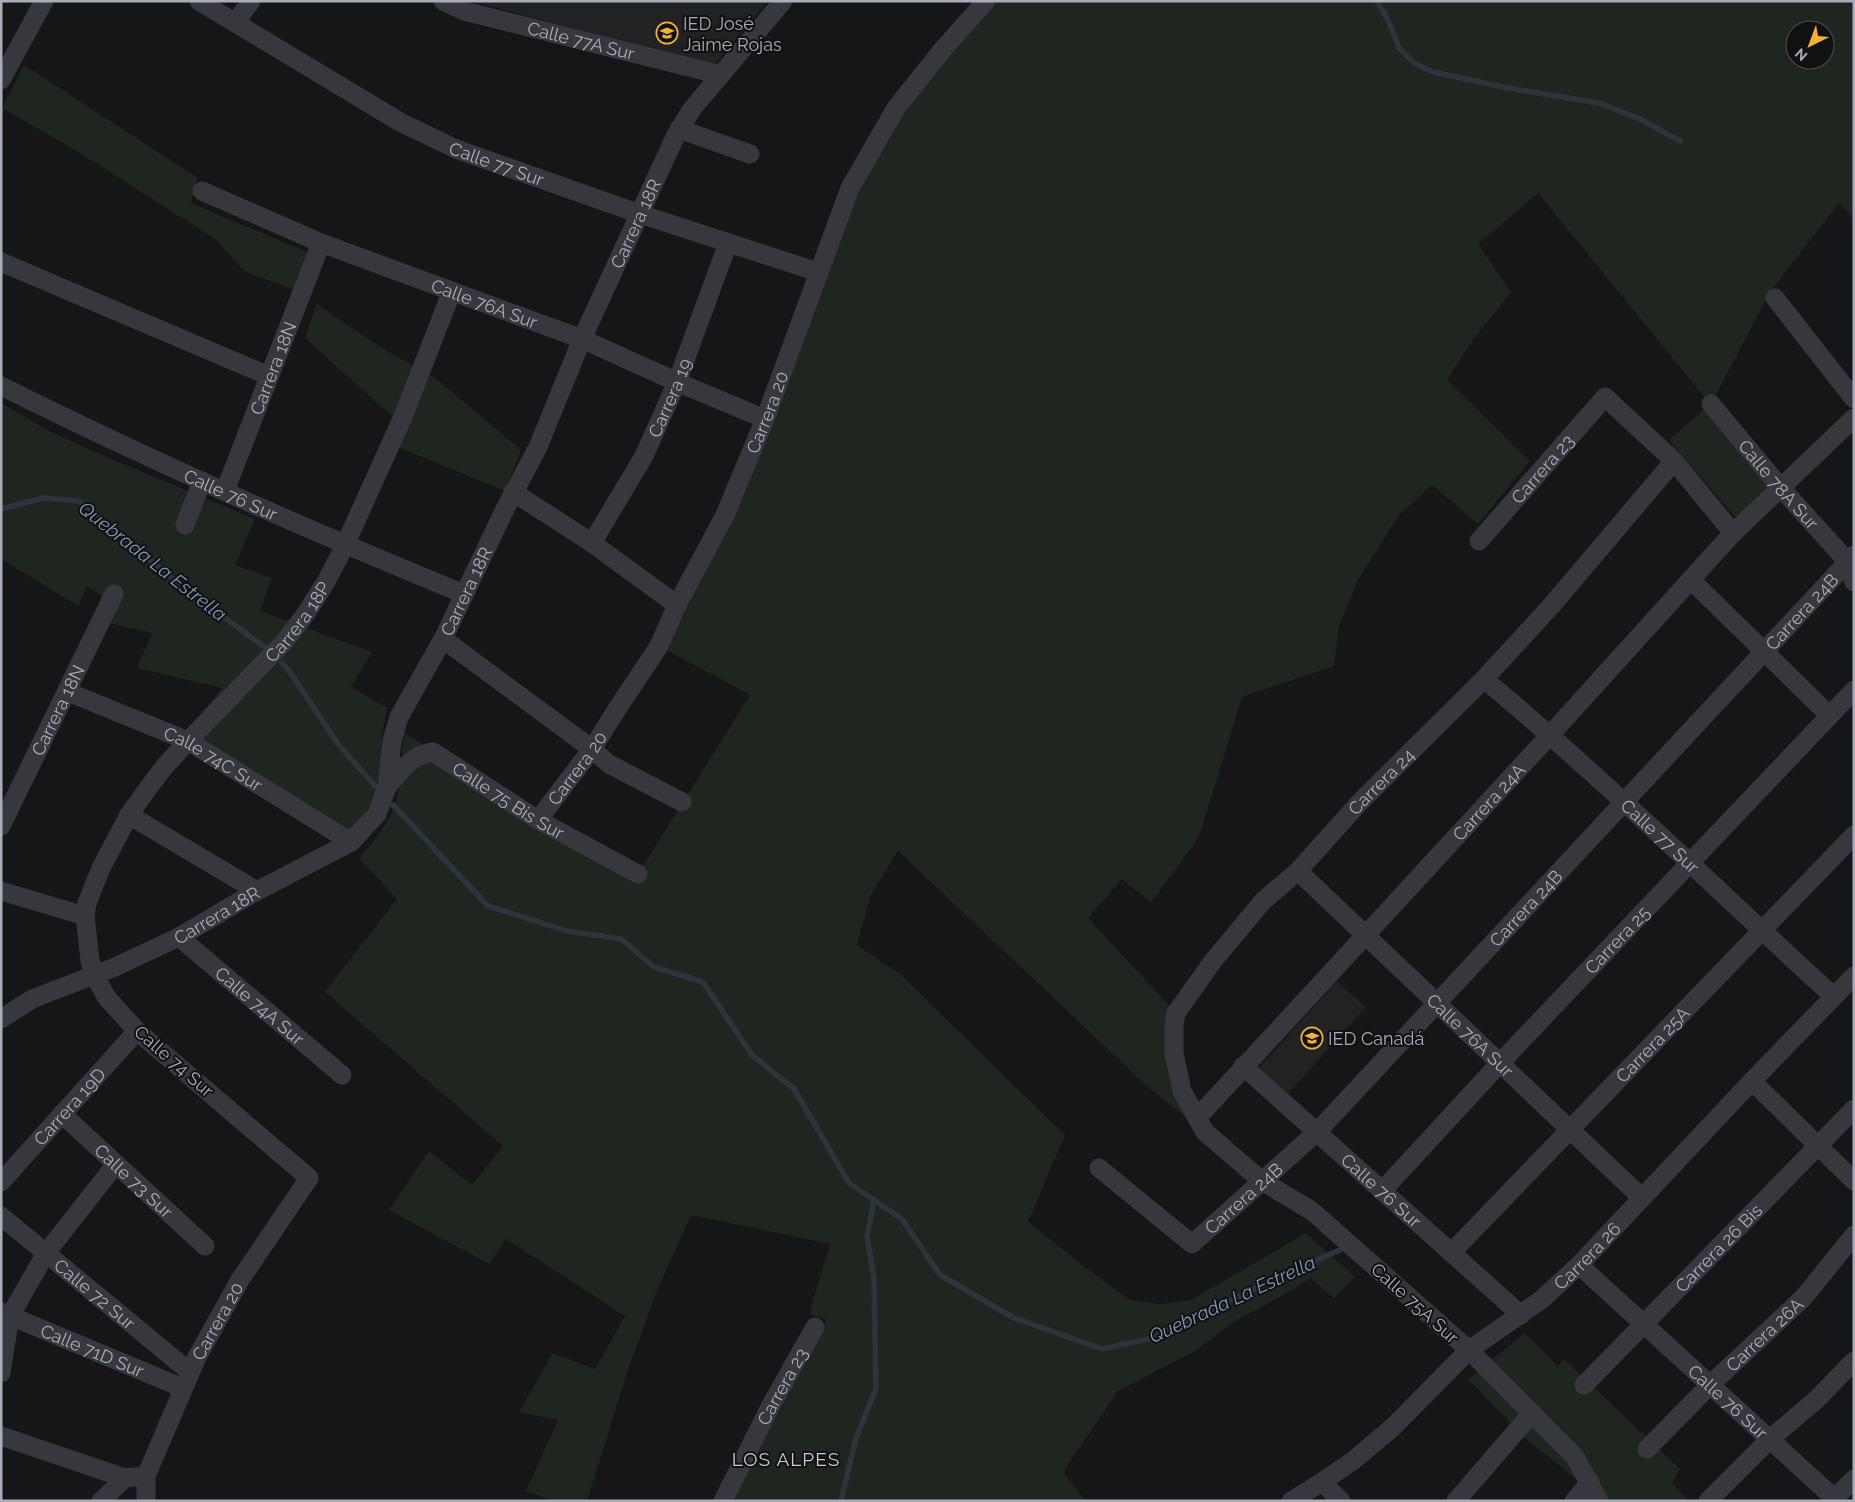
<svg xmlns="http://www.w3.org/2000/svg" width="1855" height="1502" font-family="Raleway,sans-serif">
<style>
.built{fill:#222225}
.green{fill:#1e261f;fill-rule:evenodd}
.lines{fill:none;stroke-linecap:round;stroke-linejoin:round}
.stream{stroke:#2c353c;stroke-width:5.5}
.minor{stroke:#37383d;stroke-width:19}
.labels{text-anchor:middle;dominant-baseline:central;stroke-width:4;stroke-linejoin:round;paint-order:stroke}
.poi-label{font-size:18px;fill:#a8adb8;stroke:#111113;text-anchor:start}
.street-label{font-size:18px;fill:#a8adb8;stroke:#111113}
.water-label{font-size:19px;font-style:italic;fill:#7f9bb3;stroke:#111113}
.neighbourhood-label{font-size:19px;letter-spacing:1px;fill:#c9ccd4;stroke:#111113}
</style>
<rect width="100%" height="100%" fill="#161618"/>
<g class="built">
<path d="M 470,1 L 768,1 L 714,65 Z"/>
<path d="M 1337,981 L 1366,1007 L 1286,1096 L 1257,1070 Z"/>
</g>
<g class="green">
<path d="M 986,1 L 1854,1 L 1854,219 L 1839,203 L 1770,292 L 1711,404 L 1777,483 L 1736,518 L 1669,440 L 1710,404 L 1538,193 L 1478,244 L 1511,292 L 1472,341 L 1447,380 L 1530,461 L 1478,524 L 1432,485 L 1399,515 L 1358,580 L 1339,626 L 1334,666 L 1242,697 L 1199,837 L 1151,903 L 1122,879 L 1088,918 L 1176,1013 L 1174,1053 L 1205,1132 L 1148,1087 L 898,851 L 871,895 L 857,945 L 901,975 L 1065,1135 L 1028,1222 L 1094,1274 L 1130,1300 L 1160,1304 L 1191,1300 L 1306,1233 L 1355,1277 L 1334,1298 L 1311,1278 L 1292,1290 L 1232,1323 L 1197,1350 L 1118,1391 L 1063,1472 L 1086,1501 L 741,1501 L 732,1499 L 827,1320 L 809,1314 L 830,1244 L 691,1215 L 656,1293 L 627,1373 L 587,1501 L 554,1501 L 526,1491 L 558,1420 L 519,1412 L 553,1353 L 595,1369 L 625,1316 L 506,1239 L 489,1264 L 389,1210 L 429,1151 L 472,1185 L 503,1146 L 325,992 L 397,899 L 359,858 C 378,837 395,816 399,788 C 402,770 401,752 404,733 L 638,874 L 750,695 L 659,646 L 818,272 L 896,108 ZM 1795,30 L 1825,30 L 1825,60 L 1795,60 Z"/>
<path d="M 24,65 L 198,178 L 191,203 L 307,252 L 294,290 L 244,271 L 215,239 L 80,153 L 2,108 Z"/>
<path d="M 317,304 L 377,345 L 435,378 L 521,450 L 505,491 L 383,441 L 393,417 L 305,338 Z"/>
<path d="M 1,403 L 51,432 L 114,460 L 255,519 L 235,565 L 272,578 L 260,611 L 372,652 L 351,687 L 387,708 L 382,736 L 380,774 L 375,801 L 356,826 L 347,832 L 185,733 L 222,688 L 137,668 L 152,633 L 96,620 L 106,599 L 87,586 L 78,606 L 1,559 Z"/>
<path d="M 1525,1333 L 1558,1366 L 1564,1359 L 1680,1469 L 1672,1483 L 1689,1501 L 1598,1501 L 1581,1483 L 1525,1438 L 1468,1379 Z"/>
</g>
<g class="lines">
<g class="stream">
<path d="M 1377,1 L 1389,22 L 1399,48 L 1414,63 L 1433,72 L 1508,88 L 1599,103 L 1640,119 L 1680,141"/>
<path d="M 1,509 L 43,498 L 79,501 L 178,583 L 267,649"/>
<path d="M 282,663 L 290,672 L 338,744 L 376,787"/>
<path d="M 393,805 L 488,906 L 567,931 L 621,939 L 654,967 L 703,982 L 752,1055 L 794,1089 L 849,1183 L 902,1219 L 940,1275 L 1014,1318 L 1102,1349 L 1152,1338 L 1290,1272 L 1342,1249"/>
<path d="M 841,1501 L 856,1438 L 876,1389 L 874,1277 L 867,1237 L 874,1200"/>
</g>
<g class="minor">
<path id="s1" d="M 199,1 L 400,122 L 456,149 L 640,214 L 818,272"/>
<path id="s2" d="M 443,1 L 464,11 L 721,75"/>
<path d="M 235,23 L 251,1"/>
<path d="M 1,80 L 44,1"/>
<path d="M 679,129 L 750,154"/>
<path id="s3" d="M 202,191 L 321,243 L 582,339 L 677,382 L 765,419"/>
<path d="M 1,262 L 269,376"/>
<path d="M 1775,298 L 1854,399"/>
<path id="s4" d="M 1,386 C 153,462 308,530 464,594"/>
<path id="s5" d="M 1711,404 L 1781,488 L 1848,562 L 1854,582"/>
<path id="s6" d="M 225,491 L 321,243"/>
<path d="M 513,492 L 592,543 L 677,605"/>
<path d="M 185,525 L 202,481"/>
<path id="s7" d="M 1479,541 L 1605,397 L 1674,461 L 1733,533"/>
<path id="s8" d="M 592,543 L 644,456 L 677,382 L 728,243"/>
<path d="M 1692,581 L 1829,715"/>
<path d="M 443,639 L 592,749 L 609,764 L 682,802"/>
<path id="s9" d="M 1484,679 C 1605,780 1717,890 1833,996"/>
<path id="s10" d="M 68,692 L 188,741 L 351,842"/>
<path id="s11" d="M 387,787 C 401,771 411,755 433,752 L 538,820 L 638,874"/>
<path d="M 129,815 L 257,891"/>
<path id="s12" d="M 538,820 L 592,749 L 617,709 L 659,646 L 677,605 L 725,515 L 765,419 L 850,188 L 896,108 L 944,48 L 986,1"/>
<path id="s13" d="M 1,826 L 114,594"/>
<path id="s14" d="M 1298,871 L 1642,1198"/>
<path d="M 1,891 L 85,916"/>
<path id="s15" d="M 179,937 L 342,1075"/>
<path id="s16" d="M 1,1019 L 32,999 L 115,967 L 179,937 L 257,891 L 351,842 L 377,814 L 387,787 L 392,741 L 399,717 L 443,639 L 503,513 L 538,447 L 582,339 L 676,135 L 692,109 L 783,1"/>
<path id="s17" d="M 1243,1066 L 1521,1315"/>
<path d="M 1752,1081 L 1854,1181"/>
<path id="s18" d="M 62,1114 L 205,1246"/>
<path id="s19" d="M 1197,1118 L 1550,735 L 1733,533 L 1854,418"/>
<path id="s20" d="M 1099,1168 L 1192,1244 L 1317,1132 L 1854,555"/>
<path id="s21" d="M 1,1182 L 137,1031"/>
<path id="s22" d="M 1382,1191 L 1500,1063 L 1854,690"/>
<path id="s23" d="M 1,1216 L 190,1372"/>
<path id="s24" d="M 1451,1253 L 1854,835"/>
<path id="s25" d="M 1579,1265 L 1835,1499"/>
<path id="s26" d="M 1,1312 L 183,1388"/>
<path d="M 1,1373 L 10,1316 L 46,1253 L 116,1164"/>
<path id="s27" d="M 1584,1385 L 1854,1109"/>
<path d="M 1,1436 L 125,1478"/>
<path id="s28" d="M 1647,1449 L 1710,1385 L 1804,1297 L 1854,1235"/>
<path d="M 146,1476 L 146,1501"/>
<path d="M 1322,1482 L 1341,1501"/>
<path id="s29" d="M 101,1501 L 125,1478 L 146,1476 L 197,1357 L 240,1280 L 309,1178 L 137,1031 L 107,998 L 94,975 L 90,960 L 85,916 L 87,903 L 101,868 L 129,815 L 146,791 L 165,766 L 188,741 L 285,641 L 307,612 L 327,580 L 345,545 L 402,419 L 452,291"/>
<path id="s30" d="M 723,1501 L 770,1407 L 815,1327"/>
<path id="s31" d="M 1291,1501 L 1322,1482 L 1354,1460 L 1393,1427 L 1469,1350 L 1541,1300 L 1579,1265 L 1752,1081 L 1854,976"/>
<path d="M 1456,1501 L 1532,1413"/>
<path d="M 1574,1501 L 1590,1482"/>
<path id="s32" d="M 1599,1501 L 1575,1457 L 1469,1350 L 1312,1211 L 1262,1181 L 1205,1132 L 1182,1091 L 1174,1053 L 1174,1025 L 1176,1013 L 1213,961 L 1263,901 L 1298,871 L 1359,803 L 1484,679 L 1552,605 L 1674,461"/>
<path d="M 1708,1501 L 1770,1439 L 1817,1399 L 1854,1361"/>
<path d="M 1832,1501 L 1854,1479"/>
</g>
</g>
<defs>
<g id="school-ring" transform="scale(1.125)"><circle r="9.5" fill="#111113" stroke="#f2b134" stroke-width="1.5"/><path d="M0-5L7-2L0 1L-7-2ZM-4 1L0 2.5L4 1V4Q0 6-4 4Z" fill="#f2b134"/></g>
</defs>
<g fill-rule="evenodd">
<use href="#school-ring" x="667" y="33"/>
<use href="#school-ring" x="1312" y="1038"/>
</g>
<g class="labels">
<g class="poi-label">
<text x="683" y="23">IED José<tspan x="683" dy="21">Jaime Rojas</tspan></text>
<text x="1328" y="1038">IED Canadá</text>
</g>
<g class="street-label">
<text stroke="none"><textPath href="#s2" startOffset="144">Calle 77A Sur</textPath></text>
<text stroke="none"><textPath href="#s1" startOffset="340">Calle 77 Sur</textPath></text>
<text stroke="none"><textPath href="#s16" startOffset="1079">Carrera 18R</textPath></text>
<text stroke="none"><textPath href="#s3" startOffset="304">Calle 76A Sur</textPath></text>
<text stroke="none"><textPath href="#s6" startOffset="132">Carrera 18N</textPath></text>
<text stroke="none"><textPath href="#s8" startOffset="165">Carrera 19</textPath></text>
<text stroke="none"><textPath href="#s12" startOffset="470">Carrera 20</textPath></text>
<text stroke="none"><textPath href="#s7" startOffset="96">Carrera 23</textPath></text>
<text stroke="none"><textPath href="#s5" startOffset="105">Calle 78A Sur</textPath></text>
<text stroke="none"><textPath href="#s4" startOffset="254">Calle 76 Sur</textPath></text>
<text stroke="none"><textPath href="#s16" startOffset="674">Carrera 18R</textPath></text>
<text stroke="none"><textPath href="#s20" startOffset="999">Carrera 24B</textPath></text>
<text stroke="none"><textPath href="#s29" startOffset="1120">Carrera 18P</textPath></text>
<text stroke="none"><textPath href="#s13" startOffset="129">Carrera 18N</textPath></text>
<text stroke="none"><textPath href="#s10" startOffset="160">Calle 74C Sur</textPath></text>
<text stroke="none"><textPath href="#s12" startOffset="65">Carrera 20</textPath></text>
<text stroke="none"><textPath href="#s32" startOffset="980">Carrera 24</textPath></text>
<text stroke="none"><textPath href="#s11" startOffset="149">Calle 75 Bis Sur</textPath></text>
<text stroke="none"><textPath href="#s19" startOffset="430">Carrera 24A</textPath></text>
<text stroke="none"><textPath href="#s9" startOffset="236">Calle 77 Sur</textPath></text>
<text stroke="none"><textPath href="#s20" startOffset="594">Carrera 24B</textPath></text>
<text stroke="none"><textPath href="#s16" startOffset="240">Carrera 18R</textPath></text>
<text stroke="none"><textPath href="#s22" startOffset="344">Carrera 25</textPath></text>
<text stroke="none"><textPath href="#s15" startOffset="106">Calle 74A Sur</textPath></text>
<text stroke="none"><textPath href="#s14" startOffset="238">Calle 76A Sur</textPath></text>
<text stroke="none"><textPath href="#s24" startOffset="290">Carrera 25A</textPath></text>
<text transform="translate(174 1061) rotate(41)">Calle 74 Sur</text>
<text stroke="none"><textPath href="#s21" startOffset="102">Carrera 19D</textPath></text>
<text stroke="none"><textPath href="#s18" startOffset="98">Calle 73 Sur</textPath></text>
<text stroke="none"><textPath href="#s17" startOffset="186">Calle 76 Sur</textPath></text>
<text stroke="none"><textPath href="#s20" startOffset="189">Carrera 24B</textPath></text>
<text stroke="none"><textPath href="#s27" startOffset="192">Carrera 26 Bis</textPath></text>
<text stroke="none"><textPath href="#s31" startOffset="386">Carrera 26</textPath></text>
<text stroke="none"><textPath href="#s23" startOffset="122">Calle 72 Sur</textPath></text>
<text transform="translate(1415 1303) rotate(42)">Calle 75A Sur</text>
<text stroke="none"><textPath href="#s29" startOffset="225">Carrera 20</textPath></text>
<text stroke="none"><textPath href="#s28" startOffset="164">Carrera 26A</textPath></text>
<text stroke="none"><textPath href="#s26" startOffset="99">Calle 71D Sur</textPath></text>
<text stroke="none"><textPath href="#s30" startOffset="129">Carrera 23</textPath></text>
<text stroke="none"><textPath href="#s25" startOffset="202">Calle 76 Sur</textPath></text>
</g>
<g class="water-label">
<text transform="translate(153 561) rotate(38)">Quebrada La Estrella</text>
<text transform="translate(1232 1299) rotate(-25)">Quebrada La Estrella</text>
</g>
<g class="neighbourhood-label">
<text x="786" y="1459">LOS ALPES</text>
</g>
</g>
<rect width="1855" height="1502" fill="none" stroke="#a8adb8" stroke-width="5"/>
<g transform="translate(1810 45) rotate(222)"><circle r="24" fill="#111113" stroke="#4d4f55"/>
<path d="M0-4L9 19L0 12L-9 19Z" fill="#f2b134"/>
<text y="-8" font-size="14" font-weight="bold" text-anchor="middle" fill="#a8adb8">N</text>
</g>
</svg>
